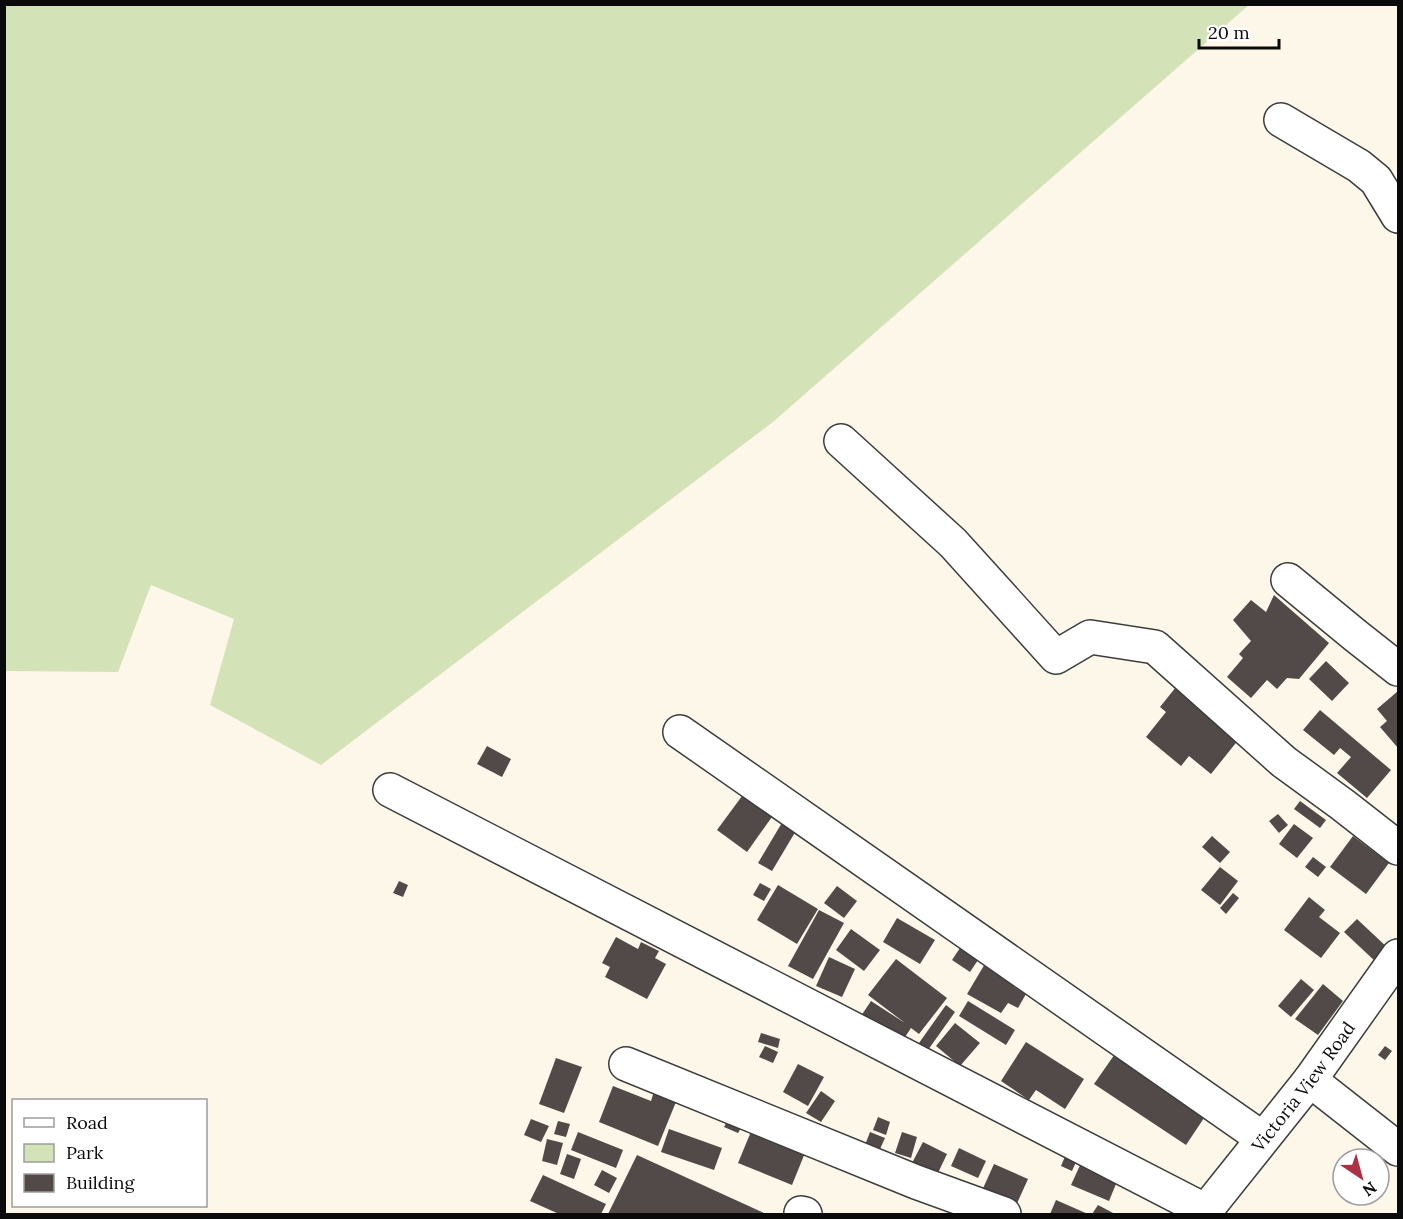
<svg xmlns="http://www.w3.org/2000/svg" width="1403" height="1219" font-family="Lora,serif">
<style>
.green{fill:#d3e3b7}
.building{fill:#524a48}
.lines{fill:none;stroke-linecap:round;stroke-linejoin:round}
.minor-casing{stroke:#3d3d3d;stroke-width:36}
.minor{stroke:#fff;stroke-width:33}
.labels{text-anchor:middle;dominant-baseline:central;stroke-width:6;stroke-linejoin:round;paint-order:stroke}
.street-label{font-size:18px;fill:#0a0a0a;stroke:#fff}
</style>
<rect width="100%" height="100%" fill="#fdf7e9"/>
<path class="green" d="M 5,4 L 1249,4 L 1249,5 L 773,422 L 321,765 L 210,705 L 234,619 L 151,585 L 118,672 L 5,671 Z"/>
<g class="building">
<path d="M 1274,595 L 1329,643 L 1299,679 L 1287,678 L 1277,689 L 1267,680 L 1251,698 L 1227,677 L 1243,658 L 1239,654 L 1251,641 L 1233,620 L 1251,600 L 1266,612 Z"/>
<path d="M 1326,661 L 1349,683 L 1332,701 L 1309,679 Z"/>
<path d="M 1176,687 L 1239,739 L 1211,774 L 1189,756 L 1181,766 L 1146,737 L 1166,712 L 1160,707 Z"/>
<path d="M 1398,691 L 1398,748 L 1380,727 L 1387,721 L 1377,709 Z"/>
<path d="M 1320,710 L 1391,770 L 1367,798 L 1337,773 L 1351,757 L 1340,748 L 1334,755 L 1303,730 Z"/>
<path d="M 487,746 L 511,759 L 502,777 L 477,764 Z"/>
<path d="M 745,792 L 774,814 L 747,852 L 717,830 Z"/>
<path d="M 1300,801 L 1326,820 L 1320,828 L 1294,809 Z"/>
<path d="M 1278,814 L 1288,825 L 1279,833 L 1269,821 Z"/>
<path d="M 786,816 L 800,824 L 772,871 L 758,863 Z"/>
<path d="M 1294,824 L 1313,838 L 1297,858 L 1279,844 Z"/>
<path d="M 1212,836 L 1230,852 L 1220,863 L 1202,847 Z"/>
<path d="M 1353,836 L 1389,863 L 1366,894 L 1330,867 Z"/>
<path d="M 1313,857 L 1326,867 L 1318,877 L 1305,867 Z"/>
<path d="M 1220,867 L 1238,881 L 1220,905 L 1201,890 Z"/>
<path d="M 399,881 L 408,885 L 403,897 L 393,893 Z"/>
<path d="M 760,883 L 771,889 L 764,901 L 753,895 Z"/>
<path d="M 778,885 L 818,909 L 797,944 L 757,920 Z"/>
<path d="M 837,886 L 857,901 L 844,918 L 824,903 Z"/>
<path d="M 1233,893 L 1239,898 L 1226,914 L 1220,908 Z"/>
<path d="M 1309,897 L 1325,910 L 1319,917 L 1340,933 L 1321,958 L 1284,930 Z"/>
<path d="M 819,910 L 844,923 L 813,979 L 788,966 Z"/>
<path d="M 897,918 L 935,940 L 920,964 L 883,942 Z"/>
<path d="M 1357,919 L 1390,950 L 1377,963 L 1344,932 Z"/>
<path d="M 851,929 L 880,950 L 864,971 L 836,950 Z"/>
<path d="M 616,937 L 638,949 L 641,942 L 659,951 L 655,958 L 666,964 L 647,999 L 605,977 L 610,967 L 602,963 Z"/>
<path d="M 966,939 L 984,951 L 970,972 L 952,960 Z"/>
<path d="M 829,957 L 855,969 L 842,997 L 816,986 Z"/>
<path d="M 989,957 L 1020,976 L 1014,987 L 1026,994 L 1018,1008 L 1008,1003 L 1001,1013 L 967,994 Z"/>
<path d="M 896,959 L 947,998 L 919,1034 L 911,1028 L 899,1046 L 859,1019 L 871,1001 L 905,1023 L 868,995 Z"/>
<path d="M 1301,979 L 1314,990 L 1291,1017 L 1278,1006 Z"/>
<path d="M 1323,984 L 1343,1001 L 1318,1035 L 1295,1019 Z"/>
<path d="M 968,1001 L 1015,1030 L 1006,1045 L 959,1016 Z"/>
<path d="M 946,1005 L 955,1012 L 928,1050 L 919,1043 Z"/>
<path d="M 955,1023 L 980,1043 L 960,1066 L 936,1046 Z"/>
<path d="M 761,1033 L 780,1039 L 778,1048 L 758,1042 Z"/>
<path d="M 1026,1042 L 1084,1079 L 1065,1109 L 1036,1090 L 1029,1100 L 1001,1081 Z"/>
<path d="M 765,1046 L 778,1052 L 773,1063 L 759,1057 Z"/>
<path d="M 1385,1046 L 1392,1051 L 1385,1060 L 1378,1055 Z"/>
<path d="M 1117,1051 L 1208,1112 L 1186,1145 L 1094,1084 Z"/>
<path d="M 556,1058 L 582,1067 L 564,1113 L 539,1104 Z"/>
<path d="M 798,1064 L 824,1077 L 808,1106 L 783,1092 Z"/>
<path d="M 613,1086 L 651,1101 L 655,1088 L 678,1097 L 658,1146 L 599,1122 Z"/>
<path d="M 821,1091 L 835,1101 L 821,1122 L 806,1113 Z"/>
<path d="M 731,1114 L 745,1121 L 738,1133 L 724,1127 Z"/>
<path d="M 878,1117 L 890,1122 L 886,1135 L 873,1130 Z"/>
<path d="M 531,1119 L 549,1126 L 541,1142 L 524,1135 Z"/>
<path d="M 558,1121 L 570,1124 L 566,1137 L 554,1134 Z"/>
<path d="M 755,1122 L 809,1143 L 792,1185 L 738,1163 Z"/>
<path d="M 669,1129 L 722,1148 L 714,1170 L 661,1152 Z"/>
<path d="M 578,1132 L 623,1150 L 616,1168 L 571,1150 Z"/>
<path d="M 870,1132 L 885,1138 L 876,1158 L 862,1153 Z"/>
<path d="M 902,1132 L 917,1137 L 911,1158 L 895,1153 Z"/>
<path d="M 547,1139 L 563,1143 L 557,1165 L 542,1161 Z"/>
<path d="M 1072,1140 L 1084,1144 L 1072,1171 L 1061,1166 Z"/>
<path d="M 923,1142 L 947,1154 L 937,1175 L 912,1163 Z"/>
<path d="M 959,1148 L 986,1161 L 978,1178 L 951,1166 Z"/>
<path d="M 1087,1150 L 1118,1179 L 1109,1201 L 1071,1185 Z"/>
<path d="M 567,1154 L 581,1159 L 574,1179 L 560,1174 Z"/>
<path d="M 637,1155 L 766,1214 L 608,1214 Z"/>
<path d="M 994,1164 L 1028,1179 L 1014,1210 L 980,1195 Z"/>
<path d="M 602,1170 L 617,1178 L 609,1193 L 594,1185 Z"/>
<path d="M 543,1175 L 606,1204 L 601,1214 L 559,1214 L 530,1201 Z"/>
<path d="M 1056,1200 L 1088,1214 L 1050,1214 Z"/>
<path d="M 1098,1205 L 1115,1214 L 1092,1214 Z"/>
</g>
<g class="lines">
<g class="minor-casing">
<g id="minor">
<path d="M 1281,120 L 1359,166 L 1376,180 L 1398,216"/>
<path d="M 841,441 L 953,543 L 1056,657 L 1090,637 L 1155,647 L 1284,762 L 1343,805 L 1398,848"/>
<path d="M 1288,580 L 1356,636 L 1398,669"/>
<path d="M 680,732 L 1262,1138"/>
<path d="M 390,790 L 1206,1211"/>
<path d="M 626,1064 L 916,1182 L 1004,1214"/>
<path d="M 1310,1080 L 1398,1149"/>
<path d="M 801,1213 L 805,1214"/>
<path id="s1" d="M 1203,1214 L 1310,1080 L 1398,956"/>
</g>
</g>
<use href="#minor" class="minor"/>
</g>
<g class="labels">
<g class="street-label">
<text stroke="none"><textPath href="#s1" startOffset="162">Victoria View Road</textPath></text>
</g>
</g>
<rect width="1403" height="1219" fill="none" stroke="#0a0a0a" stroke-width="12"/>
<rect x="12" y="1099" width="195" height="108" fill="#ffffff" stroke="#9d9d9d" stroke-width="1.5"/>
<rect x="24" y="1118" width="30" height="9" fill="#ffffff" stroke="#9d9d9d" stroke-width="1.5"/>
<text x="66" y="1129" font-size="18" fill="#0a0a0a">Road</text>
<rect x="24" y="1144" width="30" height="18" fill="#d3e3b7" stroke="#9d9d9d" stroke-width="1.5"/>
<text x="66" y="1159" font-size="18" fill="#0a0a0a">Park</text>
<rect x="24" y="1174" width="30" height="18" fill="#524a48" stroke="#9d9d9d" stroke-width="1.5"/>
<text x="66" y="1189" font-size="18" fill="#0a0a0a">Building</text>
<g transform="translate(1361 1177) rotate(144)"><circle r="28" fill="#ffffff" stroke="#9d9d9d" stroke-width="1.5"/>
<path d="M0-4.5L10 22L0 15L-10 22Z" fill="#ab3145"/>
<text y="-9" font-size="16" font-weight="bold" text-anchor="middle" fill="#0a0a0a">N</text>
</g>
<path d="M1199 39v9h80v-9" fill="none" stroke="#0a0a0a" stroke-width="3"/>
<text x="1208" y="39" font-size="18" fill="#0a0a0a" stroke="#ffffff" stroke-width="4.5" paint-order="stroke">20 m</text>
</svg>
